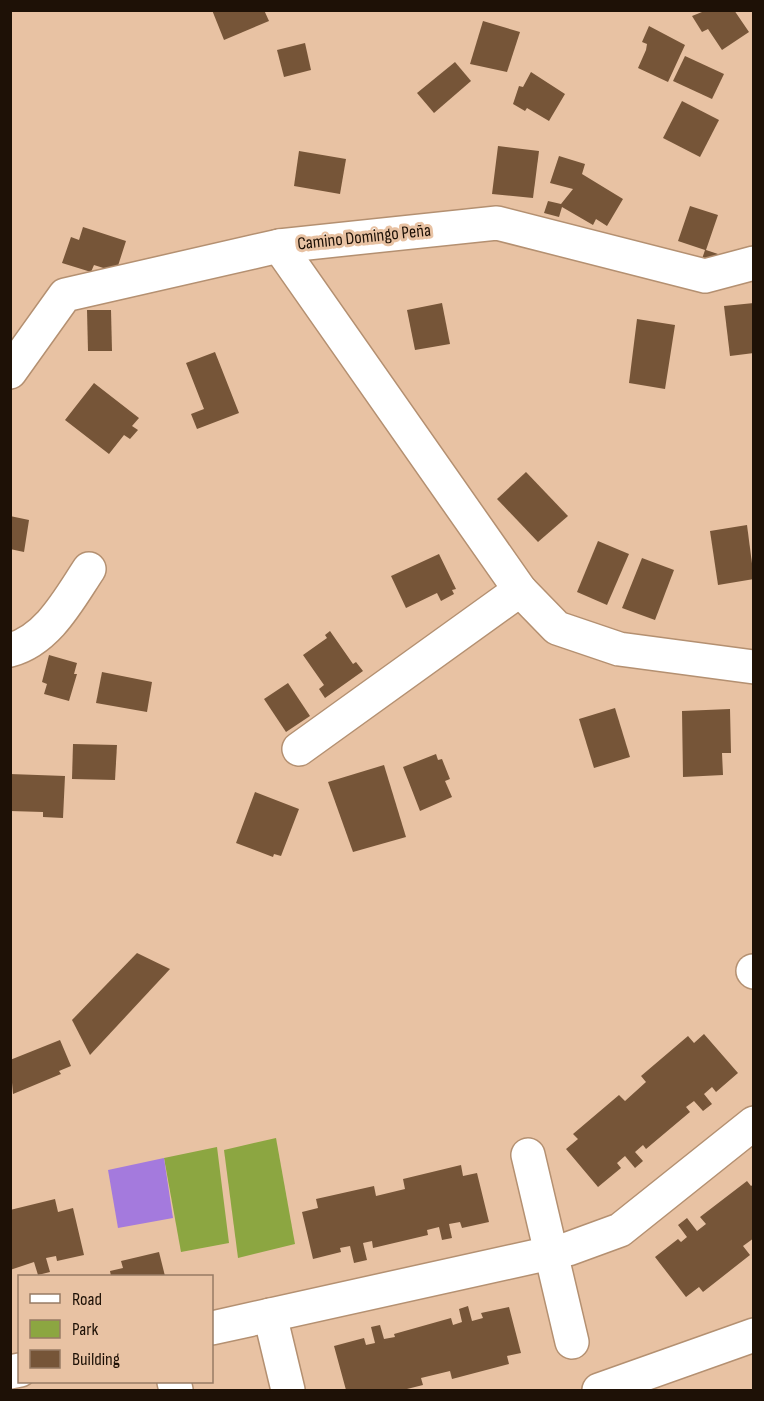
<svg xmlns="http://www.w3.org/2000/svg" width="764" height="1401" font-family="'Sofia Sans Condensed',sans-serif">
<style>
.green{fill:#8ca641}
.water{fill:#a47add}
.building{fill:#765538}
.lines{fill:none;stroke-linecap:round;stroke-linejoin:round}
.minor-casing{stroke:#b49071;stroke-width:36}
.minor{stroke:#fff;stroke-width:33}
.labels{text-anchor:middle;dominant-baseline:central;stroke-width:6;stroke-linejoin:round;paint-order:stroke}
.street-label{font-size:18px;fill:#1e1106;stroke:#e8c2a3}
</style>
<rect width="100%" height="100%" fill="#e8c2a3"/>
<g class="green">
<path d="M 276,1138 L 295,1244 L 238,1258 L 224,1150 Z"/>
<path d="M 217,1147 L 229,1243 L 181,1252 L 164,1158 Z"/>
</g>
<path class="water" d="M 164,1158 L 173,1218 L 118,1228 L 108,1170 Z"/>
<g class="building">
<path d="M 212,10 L 264,10 L 269,21 L 224,40 Z"/>
<path d="M 707,10 L 734,10 L 749,32 L 722,50 L 708,29 L 702,32 L 692,16 Z"/>
<path d="M 483,21 L 520,32 L 507,72 L 470,64 Z"/>
<path d="M 649,26 L 685,45 L 668,82 L 638,68 L 646,50 L 647,44 L 642,42 Z"/>
<path d="M 305,43 L 311,70 L 284,77 L 277,50 Z"/>
<path d="M 685,56 L 724,74 L 712,99 L 673,81 Z"/>
<path d="M 455,62 L 471,81 L 434,113 L 417,93 Z"/>
<path d="M 531,72 L 565,94 L 549,121 L 527,108 L 525,111 L 513,104 L 519,86 L 523,87 Z"/>
<path d="M 682,101 L 719,120 L 700,157 L 663,138 Z"/>
<path d="M 498,146 L 539,151 L 533,198 L 492,194 Z"/>
<path d="M 299,151 L 346,159 L 340,194 L 294,186 Z"/>
<path d="M 559,156 L 585,164 L 582,174 L 623,199 L 607,226 L 596,219 L 593,225 L 562,207 L 559,217 L 544,213 L 548,201 L 561,204 L 573,189 L 550,183 Z"/>
<path d="M 690,206 L 718,215 L 706,250 L 721,255 L 718,264 L 702,259 L 705,250 L 678,241 Z"/>
<path d="M 83,227 L 126,241 L 116,272 L 94,265 L 91,272 L 62,263 L 71,237 L 79,240 Z"/>
<path d="M 442,303 L 450,344 L 415,350 L 407,310 Z"/>
<path d="M 754,303 L 754,353 L 730,356 L 724,306 Z"/>
<path d="M 87,310 L 111,310 L 112,351 L 88,351 Z"/>
<path d="M 637,319 L 675,325 L 665,389 L 629,383 Z"/>
<path d="M 215,352 L 239,413 L 197,429 L 191,414 L 204,409 L 186,363 Z"/>
<path d="M 94,383 L 139,418 L 132,426 L 138,430 L 130,439 L 124,435 L 109,454 L 65,420 Z"/>
<path d="M 526,472 L 568,516 L 538,542 L 497,499 Z"/>
<path d="M 10,516 L 29,520 L 24,552 L 10,549 Z"/>
<path d="M 747,525 L 754,579 L 718,585 L 710,531 Z"/>
<path d="M 598,541 L 629,554 L 607,605 L 577,592 Z"/>
<path d="M 439,554 L 456,589 L 452,590 L 454,594 L 441,601 L 437,593 L 406,608 L 391,576 Z"/>
<path d="M 642,558 L 674,570 L 655,620 L 622,608 Z"/>
<path d="M 330,631 L 353,664 L 356,662 L 363,671 L 325,698 L 319,689 L 324,685 L 303,655 L 327,638 L 325,635 Z"/>
<path d="M 49,655 L 77,663 L 74,674 L 77,674 L 69,701 L 44,694 L 47,684 L 42,682 Z"/>
<path d="M 102,672 L 152,682 L 147,712 L 96,703 Z"/>
<path d="M 288,683 L 310,716 L 286,732 L 264,699 Z"/>
<path d="M 615,708 L 630,757 L 594,768 L 579,719 Z"/>
<path d="M 730,709 L 731,753 L 722,753 L 723,775 L 683,777 L 682,711 Z"/>
<path d="M 73,744 L 117,745 L 115,780 L 72,779 Z"/>
<path d="M 436,754 L 438,760 L 442,759 L 450,779 L 445,781 L 452,797 L 420,811 L 403,767 Z"/>
<path d="M 384,765 L 406,837 L 353,852 L 328,782 Z"/>
<path d="M 10,774 L 65,776 L 63,818 L 43,817 L 43,812 L 10,811 Z"/>
<path d="M 255,792 L 299,809 L 281,856 L 274,854 L 273,857 L 236,843 Z"/>
<path d="M 137,953 L 170,969 L 90,1055 L 72,1020 Z"/>
<path d="M 704,1034 L 738,1073 L 716,1092 L 712,1087 L 704,1094 L 712,1104 L 703,1111 L 694,1101 L 686,1107 L 690,1112 L 646,1149 L 643,1145 L 635,1152 L 643,1161 L 635,1168 L 625,1156 L 617,1163 L 621,1168 L 598,1187 L 566,1149 L 578,1139 L 573,1134 L 619,1095 L 625,1101 L 646,1082 L 641,1076 L 688,1036 L 694,1043 Z"/>
<path d="M 60,1040 L 71,1066 L 59,1071 L 61,1074 L 13,1094 L 10,1060 Z"/>
<path d="M 461,1165 L 463,1176 L 477,1173 L 489,1222 L 462,1228 L 460,1222 L 449,1224 L 452,1238 L 442,1240 L 439,1227 L 427,1230 L 428,1235 L 373,1248 L 372,1241 L 363,1243 L 367,1260 L 354,1263 L 350,1246 L 340,1248 L 341,1252 L 313,1259 L 302,1212 L 318,1208 L 316,1199 L 374,1186 L 376,1196 L 405,1189 L 403,1179 Z"/>
<path d="M 747,1181 L 751,1186 L 754,1184 L 754,1238 L 743,1246 L 750,1255 L 703,1292 L 699,1287 L 686,1297 L 655,1257 L 678,1239 L 681,1242 L 687,1237 L 678,1225 L 687,1218 L 697,1231 L 706,1224 L 700,1217 Z"/>
<path d="M 55,1199 L 58,1212 L 73,1208 L 84,1255 L 57,1261 L 56,1256 L 46,1258 L 50,1272 L 38,1275 L 34,1262 L 10,1270 L 10,1210 Z"/>
<path d="M 159,1252 L 165,1276 L 111,1276 L 110,1271 L 123,1268 L 121,1261 Z"/>
<path d="M 468,1306 L 472,1321 L 483,1318 L 481,1313 L 509,1307 L 521,1353 L 507,1356 L 509,1364 L 452,1379 L 450,1371 L 421,1378 L 423,1385 L 403,1390 L 346,1390 L 334,1346 L 364,1338 L 366,1345 L 375,1343 L 371,1327 L 380,1325 L 384,1339 L 395,1337 L 394,1334 L 451,1318 L 453,1325 L 462,1322 L 459,1309 Z"/>
</g>
<g class="lines">
<g class="minor-casing">
<g id="minor">
<path d="M 279,246 L 520,590 L 557,628 L 619,649 L 754,667"/>
<path d="M 10,372 L 65,295 L 279,246 L 497,223 L 705,276 L 754,263"/>
<path d="M 10,650 C 48,640 69,599 89,569"/>
<path d="M 299,749 L 520,590"/>
<path d="M 753,971 L 754,972"/>
<path d="M 528,1155 L 572,1342"/>
<path d="M 270,1315 L 288,1390"/>
<path d="M 212,1328 L 568,1249 L 620,1230 L 754,1123"/>
<path d="M 10,1372 L 20,1370"/>
<path d="M 174,1382 L 176,1390"/>
<path d="M 599,1390 L 754,1335"/>
</g>
</g>
<use href="#minor" class="minor"/>
</g>
<g class="labels">
<g class="street-label">
<text transform="translate(364 237) rotate(-6)">Camino Domingo Peña</text>
</g>
</g>
<rect width="764" height="1401" fill="none" stroke="#1e1106" stroke-width="24"/>
<rect x="18" y="1275" width="195" height="108" fill="#e8c2a3" stroke="#977b64" stroke-width="1.5"/>
<rect x="30" y="1294" width="30" height="9" fill="#ffffff" stroke="#977b64" stroke-width="1.5"/>
<text x="72" y="1305" font-size="18" fill="#1e1106">Road</text>
<rect x="30" y="1320" width="30" height="18" fill="#8ca641" stroke="#977b64" stroke-width="1.5"/>
<text x="72" y="1335" font-size="18" fill="#1e1106">Park</text>
<rect x="30" y="1350" width="30" height="18" fill="#765538" stroke="#977b64" stroke-width="1.5"/>
<text x="72" y="1365" font-size="18" fill="#1e1106">Building</text>
</svg>
